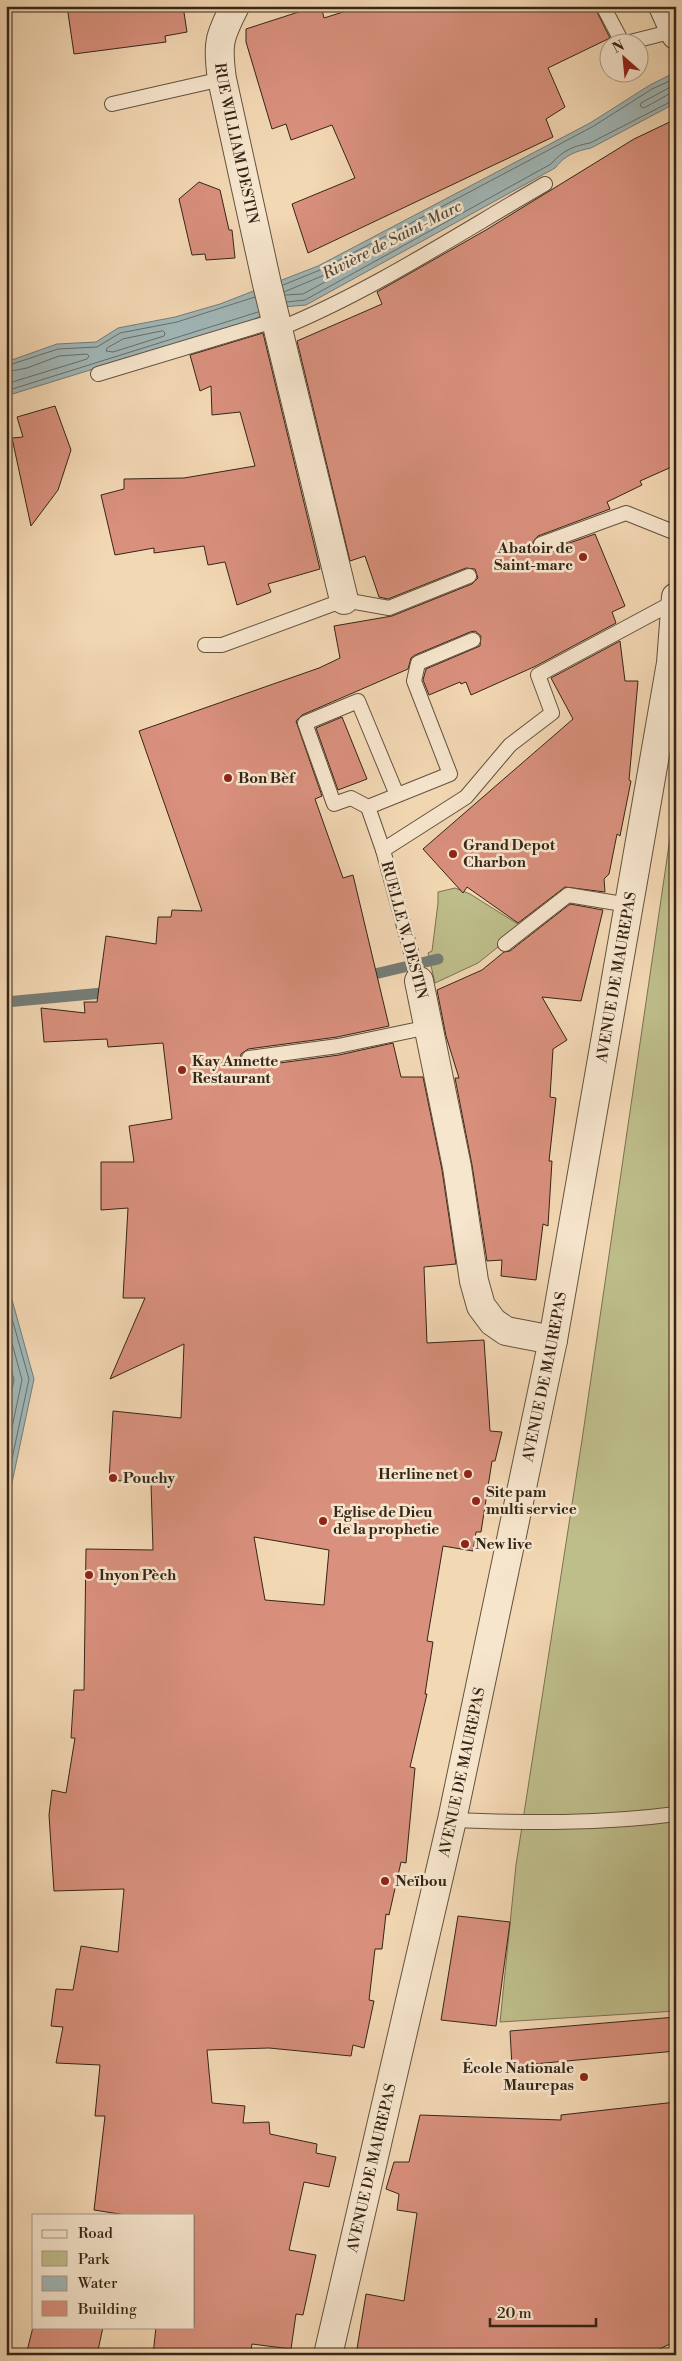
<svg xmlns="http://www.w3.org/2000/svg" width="682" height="2361" font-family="'Libre Bodoni',serif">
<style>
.green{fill:#bebe8b;stroke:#797251}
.water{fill:#a0b7b8;stroke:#757d78}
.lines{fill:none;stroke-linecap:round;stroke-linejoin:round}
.shore{stroke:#6a6e68;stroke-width:1}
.stream{stroke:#757d78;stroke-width:11}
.building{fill:#d9907d;stroke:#342517;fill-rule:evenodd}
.service-casing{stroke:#64523e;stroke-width:16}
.minor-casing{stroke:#64523e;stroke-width:30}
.tertiary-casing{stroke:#64523e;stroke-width:30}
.service{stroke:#f7e6ce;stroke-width:14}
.minor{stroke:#f7e6ce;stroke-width:28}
.tertiary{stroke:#f7e6ce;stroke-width:28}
.poi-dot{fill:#8f2418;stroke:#f7e6ce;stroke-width:2}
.labels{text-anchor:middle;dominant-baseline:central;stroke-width:5;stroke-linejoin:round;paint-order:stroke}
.street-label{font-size:15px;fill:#342517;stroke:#f7e6ce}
.poi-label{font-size:15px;font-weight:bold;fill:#342517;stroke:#f7e6ce;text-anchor:start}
.water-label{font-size:16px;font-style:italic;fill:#4f4a3f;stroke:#f7e6ce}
</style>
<rect width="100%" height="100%" fill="#f3d8b4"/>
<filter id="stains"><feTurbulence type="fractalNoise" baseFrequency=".004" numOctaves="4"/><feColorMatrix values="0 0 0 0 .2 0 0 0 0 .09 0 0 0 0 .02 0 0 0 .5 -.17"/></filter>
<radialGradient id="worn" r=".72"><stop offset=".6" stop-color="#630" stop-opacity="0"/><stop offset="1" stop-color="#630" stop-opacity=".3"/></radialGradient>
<g class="green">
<path d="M 676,797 L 676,2011 L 500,2022 L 516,1865 L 582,1440 Z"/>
<path d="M 455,888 L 470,894 L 521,926 L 498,943 L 498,947 L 478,963 L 435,983 L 428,953 L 432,951 L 438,903 L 438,892 Z"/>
</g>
<g class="water">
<path d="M 676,72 L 676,103 L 591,148 C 576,151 565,155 555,168 L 306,305 L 283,307 L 252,320 L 6,396 L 6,362 L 57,344 L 96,342 L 118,328 L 175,317 L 220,304 L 318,266 L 590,123 L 650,85 Z"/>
<path d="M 6,1278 L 34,1379 L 6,1511 Z"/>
</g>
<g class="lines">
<g class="shore">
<path d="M 676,84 L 641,103 L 640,106 L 644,108 L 669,94 L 676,93"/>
<path d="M 283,285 L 320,270 L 411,223 L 592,127 L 652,89 L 676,78"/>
<path d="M 284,292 L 322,276 L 369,252 L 372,253 L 371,257 L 303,294 L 285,295"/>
<path d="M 287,302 L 305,300 L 551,164 C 562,151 573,146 590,143 L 676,99"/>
<path d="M 163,331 L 165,333 L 164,336 L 113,352 L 106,351 L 107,348 L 123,339 Z"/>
<path d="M 6,366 L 58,349 L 97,347 L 120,333 L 177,322 L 255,297"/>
<path d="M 6,372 L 27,368 L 59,356 L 87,354 L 89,356 L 87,359 L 6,384"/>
<path d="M 6,391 L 258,312"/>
<path d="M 6,1297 L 29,1379 L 6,1487"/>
<path d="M 6,1321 L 22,1380 L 6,1456"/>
<path d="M 6,1349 L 14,1380 L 6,1419"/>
</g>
<g class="stream">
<path d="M 362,977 L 438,959"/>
<path d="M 6,1002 L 113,992"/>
</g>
</g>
<g class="building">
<path d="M 67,6 L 183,6 L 187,32 L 165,36 L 166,42 L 74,54 Z"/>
<path d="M 317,6 L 321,6 L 324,18 L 362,6 L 594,6 L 610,38 L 548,68 L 565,107 L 546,119 L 553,137 L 308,253 L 292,204 L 355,178 L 332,125 L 291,140 L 286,124 L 272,129 L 246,42 L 246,29 Z"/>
<path d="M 676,119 L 676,465 L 640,481 L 642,485 L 607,502 L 610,509 L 538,536 L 532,543 L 536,551 L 544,552 L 595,534 L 625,606 L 612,612 L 616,623 L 536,666 L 471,695 L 466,682 L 461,684 L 460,682 L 429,695 L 423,680 L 426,669 L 480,646 L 481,636 L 475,631 L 470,632 L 415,655 L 411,658 L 408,669 L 302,715 L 296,721 L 322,796 L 315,799 L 343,878 L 353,875 L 389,1026 L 337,1037 L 248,1049 L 241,1054 L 240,1060 L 245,1066 L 250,1067 L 339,1055 L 393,1043 L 401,1077 L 423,1077 L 442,1170 L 456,1264 L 424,1267 L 427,1343 L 484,1340 L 490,1431 L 502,1432 L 495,1461 L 492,1461 L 481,1532 L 476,1532 L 473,1551 L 443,1546 L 427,1641 L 433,1642 L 425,1694 L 427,1694 L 410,1767 L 415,1768 L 406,1863 L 401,1862 L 389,1915 L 386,1914 L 382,1949 L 375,1949 L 369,2000 L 374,2001 L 364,2048 L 353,2045 L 351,2056 L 269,2048 L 207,2050 L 212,2103 L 245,2106 L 243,2123 L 269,2122 L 270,2134 L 317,2144 L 316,2153 L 336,2157 L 329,2187 L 304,2182 L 289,2250 L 316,2255 L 303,2315 L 296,2314 L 291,2349 L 252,2344 L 250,2355 L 153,2355 L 156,2327 L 194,2327 L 194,2215 L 126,2215 L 94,2210 L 105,2116 L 95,2116 L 100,2065 L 56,2063 L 63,2027 L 51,2026 L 56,1989 L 73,1990 L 81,1946 L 118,1952 L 124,1889 L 54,1891 L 49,1815 L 52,1790 L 66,1793 L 75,1738 L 71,1738 L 74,1690 L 84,1690 L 86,1549 L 153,1550 L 151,1483 L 109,1480 L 113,1411 L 181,1418 L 184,1344 L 110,1379 L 145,1298 L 123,1298 L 128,1208 L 101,1210 L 101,1162 L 134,1162 L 129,1126 L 172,1119 L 163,1043 L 108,1047 L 107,1039 L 44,1042 L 41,1008 L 85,1013 L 84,1002 L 97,1002 L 106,936 L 156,944 L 158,917 L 171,917 L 172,910 L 202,911 L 139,731 L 319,668 L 340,658 L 334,626 L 392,616 L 472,584 L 478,578 L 475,569 L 466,568 L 388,599 L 379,597 L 365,556 L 350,561 L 297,341 L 382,304 L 377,292 L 486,230 L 634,139 ZM 254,1537 L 329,1550 L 324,1605 L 265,1600 Z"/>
<path d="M 199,182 L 220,190 L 229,230 L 232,230 L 235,258 L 206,260 L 205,254 L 192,255 L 179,199 Z"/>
<path d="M 263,333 L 320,569 L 268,584 L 271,592 L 237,605 L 225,562 L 208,565 L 204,546 L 154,553 L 154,548 L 115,555 L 101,495 L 124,489 L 124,479 L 184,478 L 255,466 L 240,412 L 212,415 L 211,386 L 200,391 L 190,355 Z"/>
<path d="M 55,406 L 71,450 L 58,490 L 31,526 L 12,438 L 23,437 L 17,417 Z"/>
<path d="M 620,641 L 625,681 L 638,681 L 629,780 L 631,781 L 620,836 L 617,834 L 609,874 L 604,879 L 605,892 L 565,887 L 518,923 L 467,887 L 463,893 L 423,849 L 573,719 L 551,678 Z"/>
<path d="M 342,717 L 367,779 L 338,790 L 316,728 Z"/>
<path d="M 570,904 L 603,910 L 581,1001 L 542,997 L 567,1040 L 553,1049 L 550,1097 L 556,1098 L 549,1161 L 552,1161 L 548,1226 L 543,1224 L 536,1280 L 501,1276 L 502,1260 L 487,1261 L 472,1165 L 455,1078 L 459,1078 L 446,1036 L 437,990 L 482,970 L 504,952 L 510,951 Z"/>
<path d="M 458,1916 L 510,1922 L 496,2026 L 441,2020 Z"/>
<path d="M 676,2017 L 676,2051 L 512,2066 L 510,2031 Z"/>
<path d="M 676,2102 L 676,2341 L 647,2355 L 356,2355 L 366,2294 L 404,2301 L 417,2213 L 397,2210 L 399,2194 L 386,2189 L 394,2162 L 409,2162 L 420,2115 L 561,2120 L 561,2115 Z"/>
<path d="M 33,2327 L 103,2327 L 97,2355 L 26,2355 Z"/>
</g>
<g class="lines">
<g class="service-casing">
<g id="service">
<path d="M 603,6 L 622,42"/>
<path d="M 630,42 L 674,31"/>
<path d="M 112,104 L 222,79"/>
<path d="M 279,329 C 372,291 458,234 545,184"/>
<path d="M 98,374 L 277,320"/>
<path d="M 541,544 L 626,513 L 676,533"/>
<path d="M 205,645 L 222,645 L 344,600 L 389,608 L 469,576"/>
<path d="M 368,807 L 351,798 L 334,804 L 305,723 L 358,701 L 397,795"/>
<path d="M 383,850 L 368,807 L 450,774 L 414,681 L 418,663 L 473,640"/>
<path d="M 505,944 L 568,895 L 629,905"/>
<path d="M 419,981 L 383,850 L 466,797 L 510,745 L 552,713 L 538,675 L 674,602"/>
<path d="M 249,1058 L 338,1046 L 429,1027"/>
<path d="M 452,1820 C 527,1823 601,1824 676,1814"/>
</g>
</g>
<g class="minor-casing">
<g id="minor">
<path id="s1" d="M 235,6 C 219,37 217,44 222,79 L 267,284 L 344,600"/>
<path d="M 419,981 L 457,1167 L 474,1281 L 481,1306 L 493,1322 L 506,1331 L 553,1340"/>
</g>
</g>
<g class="tertiary-casing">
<g id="tertiary">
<path d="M 663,6 L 676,35"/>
<path id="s2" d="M 328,2355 L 452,1820 L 553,1340 L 671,663 L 676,597"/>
</g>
</g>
<use href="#service" class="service"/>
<use href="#minor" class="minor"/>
<use href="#tertiary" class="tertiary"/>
</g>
<g class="poi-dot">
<circle cx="583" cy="557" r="5"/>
<circle cx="228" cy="778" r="5"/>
<circle cx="453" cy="854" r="5"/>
<circle cx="182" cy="1070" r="5"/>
<circle cx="468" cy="1474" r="5"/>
<circle cx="113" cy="1478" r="5"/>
<circle cx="476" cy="1501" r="5"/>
<circle cx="323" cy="1521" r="5"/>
<circle cx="465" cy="1544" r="5"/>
<circle cx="89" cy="1575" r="5"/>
<circle cx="385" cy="1881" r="5"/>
<circle cx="584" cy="2077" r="5"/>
</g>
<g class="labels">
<g class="street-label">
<text stroke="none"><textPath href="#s1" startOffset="142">RUE WILLIAM DESTIN</textPath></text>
<text transform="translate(404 930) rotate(75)">RUELLE W. DESTIN</text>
<text stroke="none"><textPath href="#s2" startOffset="1408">AVENUE DE MAUREPAS</textPath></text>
<text stroke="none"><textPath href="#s2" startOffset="1002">AVENUE DE MAUREPAS</textPath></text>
<text stroke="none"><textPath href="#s2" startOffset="598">AVENUE DE MAUREPAS</textPath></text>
<text stroke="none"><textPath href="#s2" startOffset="192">AVENUE DE MAUREPAS</textPath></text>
</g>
<g class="poi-label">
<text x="573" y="548" text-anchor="end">Abatoir de<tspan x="573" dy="17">Saint-marc</tspan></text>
<text x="238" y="778">Bon Bèf</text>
<text x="463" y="845">Grand Depot<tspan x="463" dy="17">Charbon</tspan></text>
<text x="192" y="1061">Kay Annette<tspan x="192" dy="17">Restaurant</tspan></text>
<text x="458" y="1474" text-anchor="end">Herline net</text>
<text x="123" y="1478">Pouchy</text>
<text x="486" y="1492">Site pam<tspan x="486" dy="17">multi service</tspan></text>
<text x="333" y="1512">Eglise de Dieu<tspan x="333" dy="17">de la prophetie</tspan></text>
<text x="475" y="1544">New live</text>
<text x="99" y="1575">Inyon Pèch</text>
<text x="395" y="1881">Neïbou</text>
<text x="574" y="2068" text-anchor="end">École Nationale<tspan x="574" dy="17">Maurepas</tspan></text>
</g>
<g class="water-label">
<text transform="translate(392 240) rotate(-27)">Rivière de Saint-Marc</text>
</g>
</g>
<rect width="682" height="2361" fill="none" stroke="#f3d8b4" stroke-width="25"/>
<rect x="8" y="8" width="667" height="2346" fill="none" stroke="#342517" stroke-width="2.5"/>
<rect x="12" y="12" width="657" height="2336" fill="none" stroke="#342517"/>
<rect x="32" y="2214" width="162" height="115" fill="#f7e6ce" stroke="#a99985"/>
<rect x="42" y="2230" width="25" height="8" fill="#f7e6ce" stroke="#a99985"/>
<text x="78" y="2238" font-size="15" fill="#342517">Road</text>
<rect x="42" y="2251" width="25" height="15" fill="#bebe8b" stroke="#a99985"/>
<text x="78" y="2264" font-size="15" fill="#342517">Park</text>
<rect x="42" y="2276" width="25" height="15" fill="#a0b7b8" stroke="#a99985"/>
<text x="78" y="2288" font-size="15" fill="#342517">Water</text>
<rect x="42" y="2301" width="25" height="15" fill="#d9907d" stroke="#a99985"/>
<text x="78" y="2314" font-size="15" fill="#342517">Building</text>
<g transform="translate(624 58) rotate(333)"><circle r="24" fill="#f7e6ce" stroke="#a99985"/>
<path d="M0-4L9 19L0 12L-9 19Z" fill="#8f2418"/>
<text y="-8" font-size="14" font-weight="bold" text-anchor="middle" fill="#342517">N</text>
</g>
<path d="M490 2318v8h106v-8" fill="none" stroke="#342517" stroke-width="2.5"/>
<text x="497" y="2318" font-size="15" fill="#342517" stroke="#f7e6ce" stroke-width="4" paint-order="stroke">20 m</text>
<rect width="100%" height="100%" filter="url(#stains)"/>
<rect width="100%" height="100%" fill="url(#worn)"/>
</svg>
